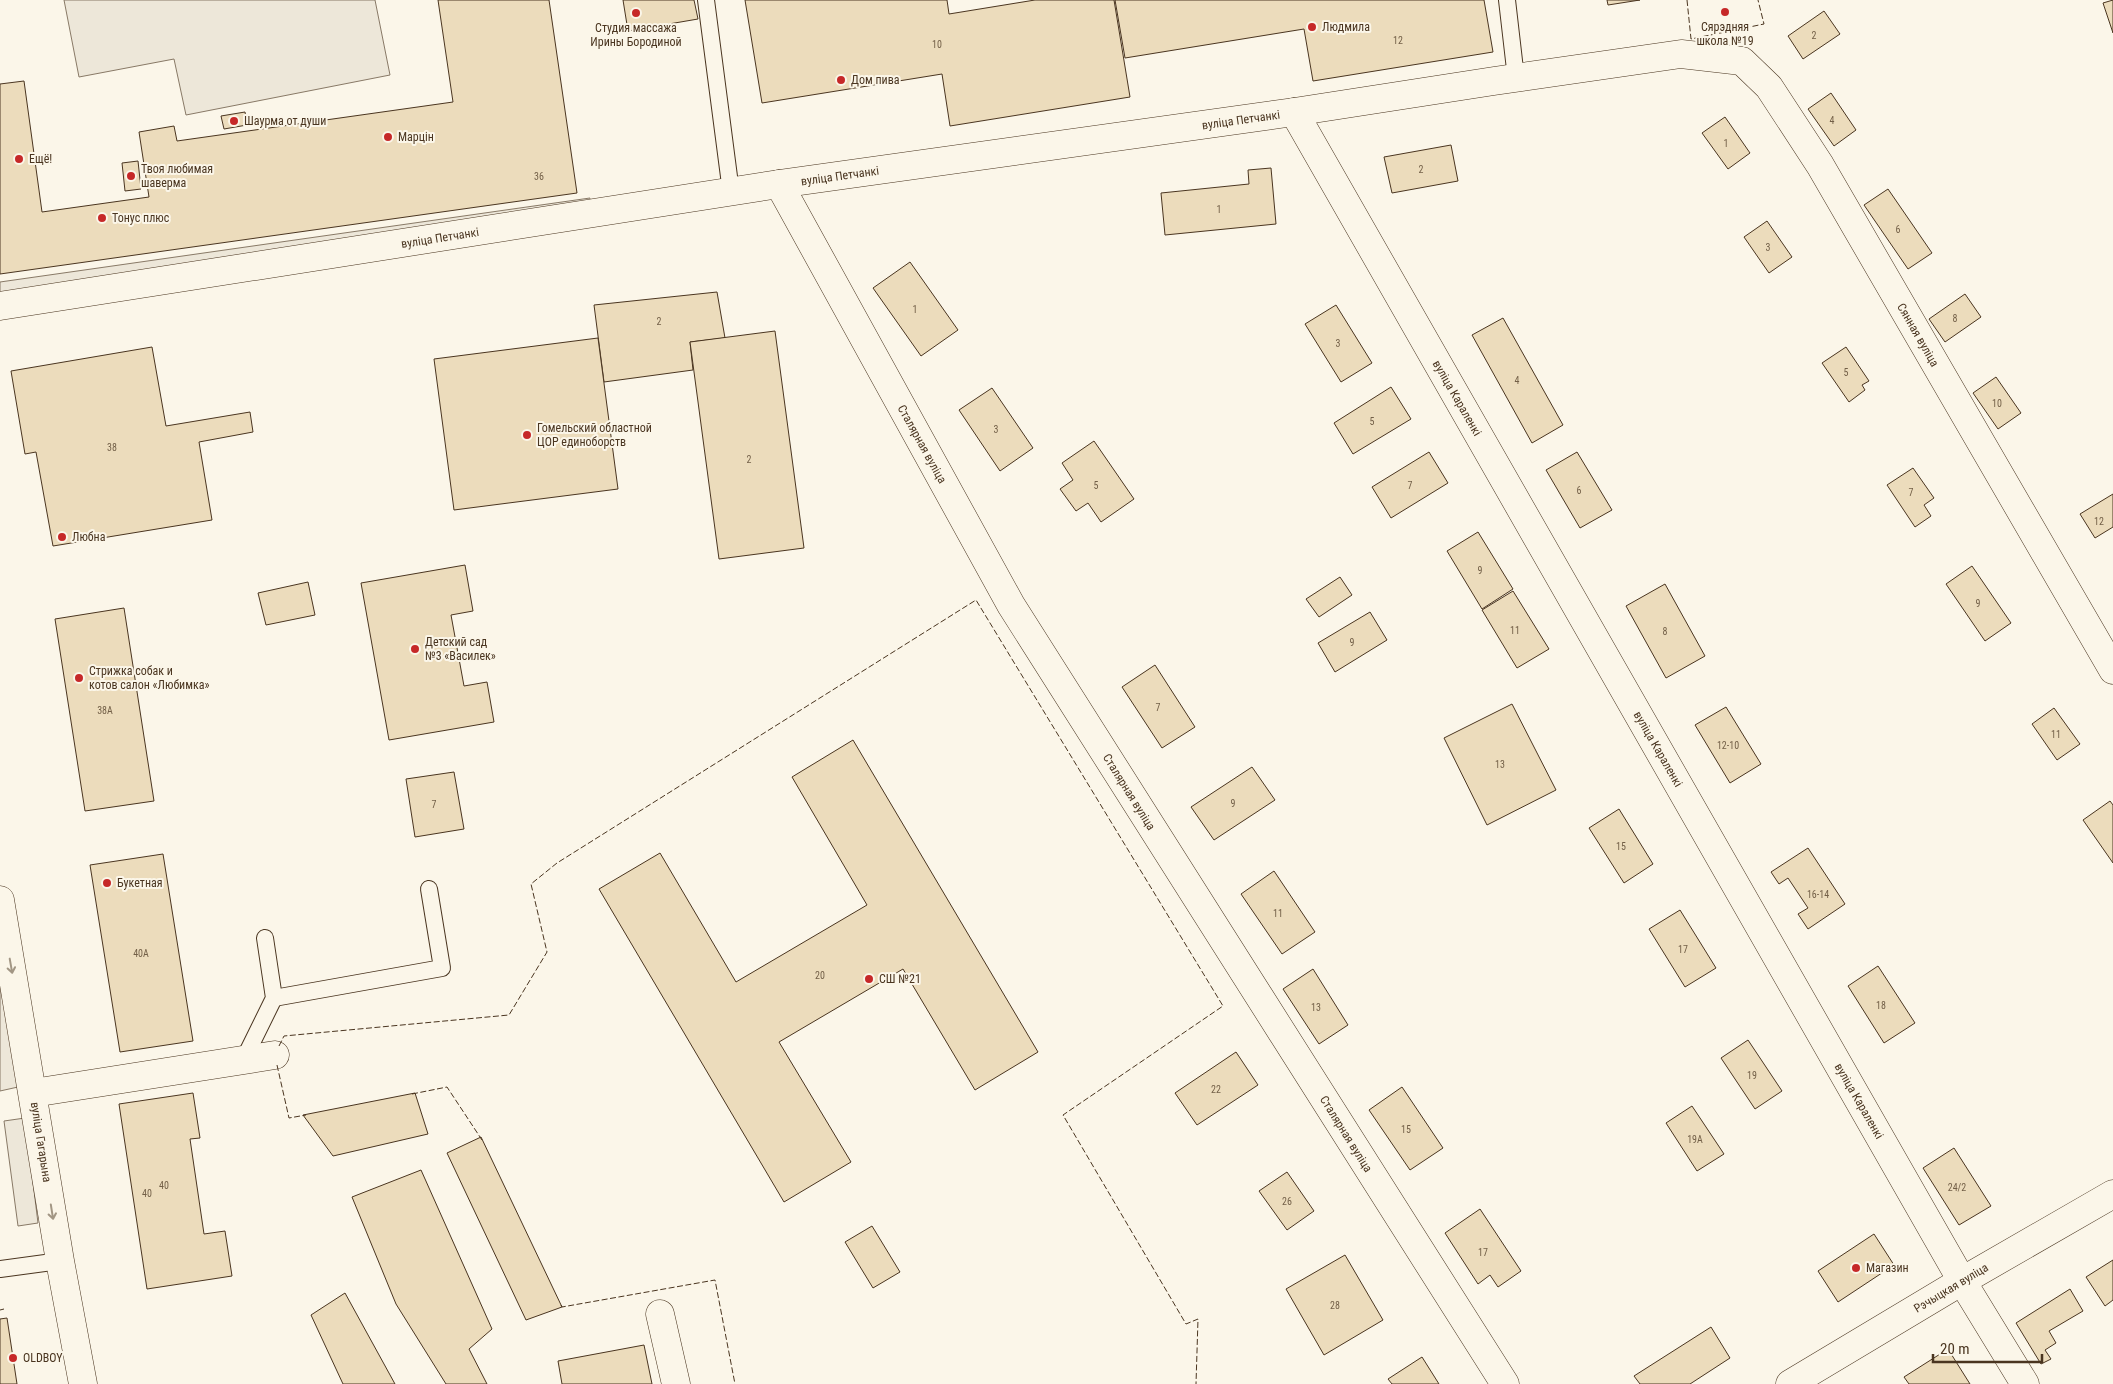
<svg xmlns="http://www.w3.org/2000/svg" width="2113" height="1384" font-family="'Roboto Condensed',sans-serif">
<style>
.parking{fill:#ede7d9;stroke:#887966}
.building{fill:#ecdcbc;stroke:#4a3520}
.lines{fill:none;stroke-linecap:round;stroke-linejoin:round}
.lane-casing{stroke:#4a3520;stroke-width:18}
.street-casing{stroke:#4a3520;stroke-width:29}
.secondary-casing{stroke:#4a3520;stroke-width:29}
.lane{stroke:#fbf6e9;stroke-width:16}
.street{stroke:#fbf6e9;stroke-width:28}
.secondary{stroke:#fbf6e9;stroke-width:28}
.fence{stroke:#4a3520;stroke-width:1;stroke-dasharray:6 2.5;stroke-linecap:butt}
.oneway{stroke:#a29684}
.poi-dot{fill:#c62828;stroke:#fbf6e9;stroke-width:2}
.labels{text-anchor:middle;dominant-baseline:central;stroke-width:4;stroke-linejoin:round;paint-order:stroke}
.number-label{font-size:10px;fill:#725f47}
.poi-label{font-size:12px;fill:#4a3520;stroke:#fbf6e9;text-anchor:start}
.street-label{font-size:12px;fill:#4a3520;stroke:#fbf6e9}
</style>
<rect width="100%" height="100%" fill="#fbf6e9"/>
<g class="parking">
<path d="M 64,0 L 375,0 L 390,75 L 186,115 L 174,59 L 79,77 Z"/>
<path d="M 590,198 L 588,208 L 0,298 L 0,282 Z"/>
<path d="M 0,982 L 18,1087 L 0,1091 Z"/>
<path d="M 25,1118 L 38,1223 L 18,1226 L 4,1121 Z"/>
</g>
<g class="building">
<path d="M 438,0 L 549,0 L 577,193 L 0,274 L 0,84 L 24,81 L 42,212 L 149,197 L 139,132 L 174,126 L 177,141 L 453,102 Z"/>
<path d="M 623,0 L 694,0 L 698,19 L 628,31 Z"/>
<path d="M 745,0 L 947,0 L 949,14 L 1035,0 L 1114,0 L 1130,97 L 950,126 L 942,74 L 762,103 Z"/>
<path d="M 1115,0 L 1484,0 L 1493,52 L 1313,81 L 1304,29 L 1125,58 Z"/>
<path d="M 1607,0 L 1640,0 L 1608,5 Z"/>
<path d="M 2113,0 L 2113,33 L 2103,3 Z"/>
<path d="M 1824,11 L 1840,34 L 1803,59 L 1788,36 Z"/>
<path d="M 1831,93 L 1856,130 L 1834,146 L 1808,109 Z"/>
<path d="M 245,112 L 247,125 L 224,129 L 221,116 Z"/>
<path d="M 1725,117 L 1750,153 L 1728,169 L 1702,133 Z"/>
<path d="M 1451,145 L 1458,181 L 1392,193 L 1384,157 Z"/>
<path d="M 138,161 L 141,189 L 125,191 L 122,163 Z"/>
<path d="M 1271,168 L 1276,224 L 1165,235 L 1161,193 L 1249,184 L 1248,170 Z"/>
<path d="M 1888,189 L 1932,253 L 1908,269 L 1864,205 Z"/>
<path d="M 1767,221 L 1792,257 L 1769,273 L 1744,237 Z"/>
<path d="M 910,262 L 958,330 L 921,356 L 873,288 Z"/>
<path d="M 717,292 L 725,338 L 690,342 L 693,370 L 604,382 L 594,305 Z"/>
<path d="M 1965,294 L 1981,317 L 1945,342 L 1929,319 Z"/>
<path d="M 1336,305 L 1372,363 L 1341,382 L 1305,324 Z"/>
<path d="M 1503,318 L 1563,425 L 1532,443 L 1472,335 Z"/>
<path d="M 775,331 L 804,548 L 719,559 L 690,342 Z"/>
<path d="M 598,338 L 618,489 L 454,510 L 434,359 Z"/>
<path d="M 152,347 L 166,426 L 250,412 L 253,432 L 199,442 L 212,520 L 53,546 L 36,452 L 25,454 L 11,371 Z"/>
<path d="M 1846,347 L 1869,381 L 1862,385 L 1865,390 L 1849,402 L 1822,363 Z"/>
<path d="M 1996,377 L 2021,413 L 1998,429 L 1973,393 Z"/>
<path d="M 1391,387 L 1411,419 L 1353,454 L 1334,423 Z"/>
<path d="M 992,388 L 1033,448 L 1000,471 L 959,410 Z"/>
<path d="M 1094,441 L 1134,499 L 1101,522 L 1088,503 L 1076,511 L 1060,489 L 1073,480 L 1062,463 Z"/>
<path d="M 1429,452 L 1448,483 L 1391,518 L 1372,487 Z"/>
<path d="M 1577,452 L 1612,510 L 1580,528 L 1546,470 Z"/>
<path d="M 1913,468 L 1934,498 L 1924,505 L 1931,516 L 1915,527 L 1887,485 Z"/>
<path d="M 2113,494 L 2113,527 L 2095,538 L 2080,514 Z"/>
<path d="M 1478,532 L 1513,589 L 1482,609 L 1447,551 Z"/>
<path d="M 465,565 L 473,611 L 451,615 L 464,686 L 487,682 L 494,722 L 389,740 L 361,583 Z"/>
<path d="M 1972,566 L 2011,623 L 1985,641 L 1946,584 Z"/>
<path d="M 1340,577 L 1352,595 L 1319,617 L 1306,599 Z"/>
<path d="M 308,582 L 315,615 L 266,625 L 258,593 Z"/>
<path d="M 1665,584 L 1705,656 L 1666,678 L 1626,606 Z"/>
<path d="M 1513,591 L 1549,649 L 1517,668 L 1482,610 Z"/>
<path d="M 124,608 L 154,801 L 85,811 L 55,619 Z"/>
<path d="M 1370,612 L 1387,640 L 1335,672 L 1318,643 Z"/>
<path d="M 1155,665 L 1195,727 L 1162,748 L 1122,687 Z"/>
<path d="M 1512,704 L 1556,790 L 1487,825 L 1444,738 Z"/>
<path d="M 1726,707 L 1761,764 L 1730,783 L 1695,725 Z"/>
<path d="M 2054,708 L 2080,744 L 2057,760 L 2032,724 Z"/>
<path d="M 853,740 L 1038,1052 L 975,1090 L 903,969 L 779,1042 L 851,1162 L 784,1202 L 599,889 L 660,853 L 736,982 L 867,905 L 792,777 Z"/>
<path d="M 1252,767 L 1275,800 L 1214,840 L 1191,807 Z"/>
<path d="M 454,772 L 464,829 L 415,837 L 406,779 Z"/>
<path d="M 2110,801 L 2113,805 L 2113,863 L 2083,820 Z"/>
<path d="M 1619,809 L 1653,864 L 1624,883 L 1589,828 Z"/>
<path d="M 1808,848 L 1845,904 L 1808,929 L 1798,914 L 1808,908 L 1788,878 L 1779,884 L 1771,872 Z"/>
<path d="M 163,854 L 193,1041 L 120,1052 L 90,865 Z"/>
<path d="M 1274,871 L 1315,932 L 1282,954 L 1241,894 Z"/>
<path d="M 1680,910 L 1716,968 L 1685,987 L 1649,929 Z"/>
<path d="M 1878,966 L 1915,1023 L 1884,1043 L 1848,986 Z"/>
<path d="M 1313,969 L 1348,1025 L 1319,1044 L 1283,989 Z"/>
<path d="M 1748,1040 L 1782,1091 L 1755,1109 L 1721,1058 Z"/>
<path d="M 1236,1052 L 1258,1085 L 1197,1125 L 1175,1093 Z"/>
<path d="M 1402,1087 L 1443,1148 L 1410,1170 L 1369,1110 Z"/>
<path d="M 193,1093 L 200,1138 L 190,1139 L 204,1234 L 225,1231 L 232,1276 L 147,1289 L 119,1104 Z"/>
<path d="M 415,1093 L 428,1134 L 333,1156 L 303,1115 Z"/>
<path d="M 1692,1106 L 1724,1154 L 1697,1171 L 1666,1123 Z"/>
<path d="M 481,1137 L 562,1307 L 526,1320 L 447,1153 Z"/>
<path d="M 1954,1148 L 1991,1206 L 1959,1225 L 1923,1168 Z"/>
<path d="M 421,1170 L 492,1329 L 469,1349 L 487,1384 L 446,1384 L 396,1304 L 352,1197 Z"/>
<path d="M 1287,1172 L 1314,1211 L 1287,1230 L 1259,1191 Z"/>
<path d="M 1480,1209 L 1521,1271 L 1498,1287 L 1490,1275 L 1478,1284 L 1445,1233 Z"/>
<path d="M 872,1226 L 900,1272 L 873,1288 L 845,1242 Z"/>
<path d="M 1874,1234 L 1894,1265 L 1838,1302 L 1818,1271 Z"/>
<path d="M 1345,1255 L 1383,1320 L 1324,1355 L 1286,1289 Z"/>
<path d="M 2113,1260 L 2113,1300 L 2105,1306 L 2086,1277 Z"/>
<path d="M 2070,1289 L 2083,1311 L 2049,1331 L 2056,1343 L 2045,1350 L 2051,1359 L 2041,1364 L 2016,1323 Z"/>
<path d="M 345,1293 L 395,1384 L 343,1384 L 311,1315 Z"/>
<path d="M 7,1318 L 17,1384 L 0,1384 L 0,1319 Z"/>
<path d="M 1711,1327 L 1730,1358 L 1690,1384 L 1640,1384 L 1634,1376 Z"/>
<path d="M 644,1345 L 652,1384 L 562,1384 L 558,1361 Z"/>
<path d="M 1948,1349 L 1970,1384 L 1909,1384 L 1904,1377 Z"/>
<path d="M 1422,1357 L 1439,1384 L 1392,1384 L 1388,1379 Z"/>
</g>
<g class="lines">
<g class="lane-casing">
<g id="lane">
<path d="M 706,0 L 731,192"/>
<path d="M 1507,0 L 1516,78"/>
<path d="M 274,998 L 442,968 L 429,889"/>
<path d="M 244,1059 L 274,998 L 265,938"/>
<path d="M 0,1269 L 60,1261"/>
</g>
</g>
<g class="street-casing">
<g id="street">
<path d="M 1294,112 L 1962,1281 L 2025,1384"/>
<path d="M 779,184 L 1011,605 L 1505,1384"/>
<path d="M 0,306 L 779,184 L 1294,112 L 1494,81 L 1681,54 L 1742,61 L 1769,87 L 1820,165 L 2113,670"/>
<path d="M 33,1093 L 275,1055"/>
<path d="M 660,1314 L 676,1384"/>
<path d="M 1790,1384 L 1962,1281 L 2113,1194"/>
</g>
</g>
<g class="secondary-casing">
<path id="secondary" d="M 0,900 L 60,1261 L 83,1384"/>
</g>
<use href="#lane" class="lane"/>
<use href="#street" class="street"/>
<use href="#secondary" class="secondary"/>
<g class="fence">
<path d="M 1687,0 L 1691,39 L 1764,24 L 1758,0"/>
<path d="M 279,1046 L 284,1036 L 509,1015 L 547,952 L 531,884 L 557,863 L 976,600 L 1223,1006 L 1063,1115 L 1186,1324 L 1198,1319 L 1196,1384"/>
<path d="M 277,1065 L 289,1118 L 306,1115"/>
<path d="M 412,1094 L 447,1087 L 482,1140"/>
<path d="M 561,1305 L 562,1307 L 715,1280 L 735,1384"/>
<path d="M 0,1310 L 4,1309"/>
</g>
</g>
<defs><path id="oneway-shaft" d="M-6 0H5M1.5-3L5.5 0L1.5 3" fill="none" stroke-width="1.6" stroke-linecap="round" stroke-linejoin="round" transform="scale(1.25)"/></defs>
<g class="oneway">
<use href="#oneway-shaft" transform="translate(11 966) rotate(80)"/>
<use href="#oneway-shaft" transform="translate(52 1212) rotate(81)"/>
</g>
<g class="poi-dot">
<circle cx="1725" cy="12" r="5"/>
<circle cx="636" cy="13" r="5"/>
<circle cx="1312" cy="27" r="5"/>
<circle cx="841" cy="80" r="5"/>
<circle cx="234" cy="121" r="5"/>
<circle cx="388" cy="137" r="5"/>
<circle cx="19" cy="159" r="5"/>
<circle cx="131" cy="176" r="5"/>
<circle cx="102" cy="218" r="5"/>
<circle cx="527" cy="435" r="5"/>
<circle cx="62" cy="537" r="5"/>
<circle cx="415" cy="649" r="5"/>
<circle cx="79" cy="678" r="5"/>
<circle cx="107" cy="883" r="5"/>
<circle cx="869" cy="979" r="5"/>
<circle cx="1856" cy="1268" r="5"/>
<circle cx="13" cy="1358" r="5"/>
</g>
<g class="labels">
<g class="number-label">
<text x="1814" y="35">2</text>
<text x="1398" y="40">12</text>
<text x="937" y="44">10</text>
<text x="1832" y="120">4</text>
<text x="1726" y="143">1</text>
<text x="1421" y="169">2</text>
<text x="539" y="176">36</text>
<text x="1219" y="209">1</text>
<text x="1898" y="229">6</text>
<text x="1768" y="247">3</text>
<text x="915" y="309">1</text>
<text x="1955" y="318">8</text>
<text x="659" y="321">2</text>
<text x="1338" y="343">3</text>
<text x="1846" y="372">5</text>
<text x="1517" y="380">4</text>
<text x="1997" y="403">10</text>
<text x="1372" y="421">5</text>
<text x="996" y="429">3</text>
<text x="112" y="447">38</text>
<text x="749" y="459">2</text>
<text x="1096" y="485">5</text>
<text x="1410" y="485">7</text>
<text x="1579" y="490">6</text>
<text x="1911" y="492">7</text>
<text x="2099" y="521">12</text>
<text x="1480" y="570">9</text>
<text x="1978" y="603">9</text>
<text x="1515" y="630">11</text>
<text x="1665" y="631">8</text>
<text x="1352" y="642">9</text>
<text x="1158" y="707">7</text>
<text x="105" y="710">38А</text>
<text x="2056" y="734">11</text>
<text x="1728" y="745">12-10</text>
<text x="1500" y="764">13</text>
<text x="1233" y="803">9</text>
<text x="434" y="804">7</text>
<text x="1621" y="846">15</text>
<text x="1818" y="894">16-14</text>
<text x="1278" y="913">11</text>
<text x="1683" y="949">17</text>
<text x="141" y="953">40А</text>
<text x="820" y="975">20</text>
<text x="1881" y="1005">18</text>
<text x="1316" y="1007">13</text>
<text x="1752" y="1075">19</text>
<text x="1216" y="1089">22</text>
<text x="1406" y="1129">15</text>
<text x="1695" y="1139">19А</text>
<text x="164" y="1185">40</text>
<text x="1957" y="1187">24/2</text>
<text x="147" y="1193">40</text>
<text x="1287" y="1201">26</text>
<text x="1483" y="1252">17</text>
<text x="1335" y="1305">28</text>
</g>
<g class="poi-label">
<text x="1322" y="27">Людмила</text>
<text x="1725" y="27" text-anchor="middle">Сярэдняя<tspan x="1725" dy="14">школа №19</tspan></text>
<text x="636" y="28" text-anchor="middle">Студия массажа<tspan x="636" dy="14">Ирины Бородиной</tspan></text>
<text x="851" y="80">Дом пива</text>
<text x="244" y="121">Шаурма от души</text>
<text x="398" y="137">Марцін</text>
<text x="29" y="159">Ещё!</text>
<text x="141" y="169">Твоя любимая<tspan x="141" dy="14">шаверма</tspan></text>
<text x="112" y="218">Тонус плюс</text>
<text x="537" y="428">Гомельский областной<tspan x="537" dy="14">ЦОР единоборств</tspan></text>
<text x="72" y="537">Любна</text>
<text x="425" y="642">Детский сад<tspan x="425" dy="14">№3 «Василек»</tspan></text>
<text x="89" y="671">Стрижка собак и<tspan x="89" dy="14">котов салон «Любимка»</tspan></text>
<text x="117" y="883">Букетная</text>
<text x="879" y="979">СШ №21</text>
<text x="1866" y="1268">Магазин</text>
<text x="23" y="1358">OLDBOY</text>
</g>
<g class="street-label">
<text transform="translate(1241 120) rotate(-8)">вуліца Петчанкі</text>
<text transform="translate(840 176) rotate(-8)">вуліца Петчанкі</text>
<text transform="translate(440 238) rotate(-9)">вуліца Петчанкі</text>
<text transform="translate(1918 335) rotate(60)">Сянная вуліца</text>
<text transform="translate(1457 398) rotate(60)">вуліца Караленкі</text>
<text transform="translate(922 444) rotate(61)">Сталярная вуліца</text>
<text transform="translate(1658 749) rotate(60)">вуліца Караленкі</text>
<text transform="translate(1129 792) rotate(58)">Сталярная вуліца</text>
<text transform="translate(1859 1101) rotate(60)">вуліца Караленкі</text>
<text transform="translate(1346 1134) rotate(58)">Сталярная вуліца</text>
<text transform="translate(41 1142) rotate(81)">вуліца Гагарына</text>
<text transform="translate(1951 1288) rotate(-31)">Рэчыцкая вуліца</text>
</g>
</g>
<path d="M1933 1354v8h109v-8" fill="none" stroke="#4a3520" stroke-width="2.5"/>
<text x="1940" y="1354" font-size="15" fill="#4a3520" stroke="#fbf6e9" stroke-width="4" paint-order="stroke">20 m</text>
</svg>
